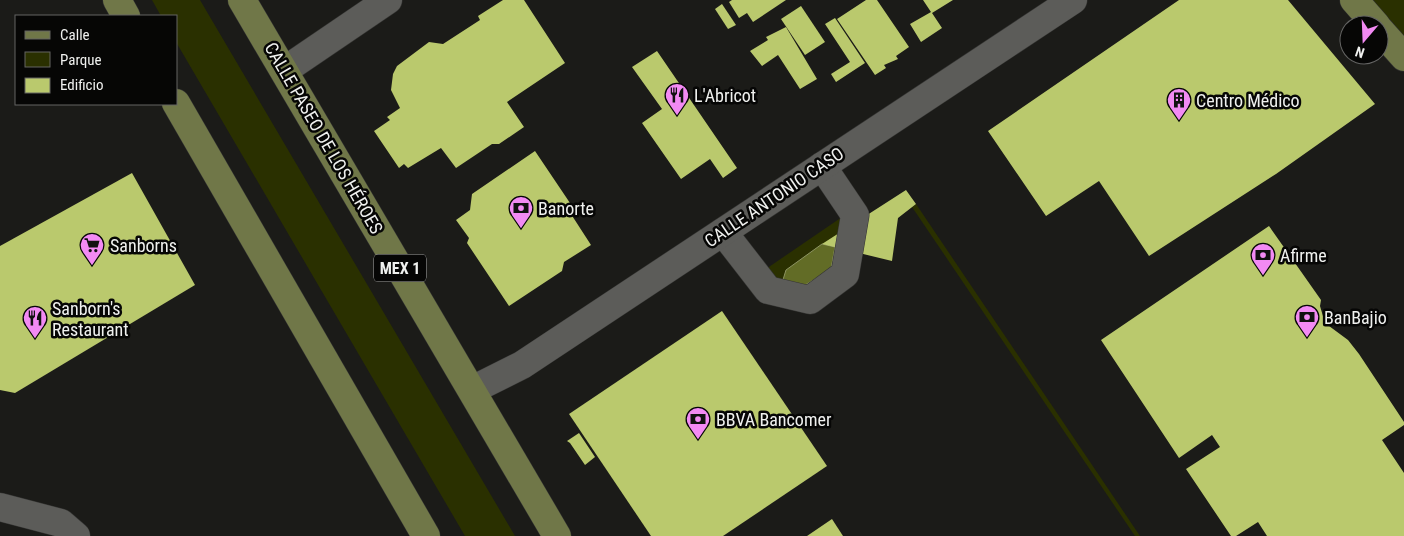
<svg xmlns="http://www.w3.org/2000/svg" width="1404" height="536" font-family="'Roboto Condensed',sans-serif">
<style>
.green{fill:#2a3000}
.water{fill:#626c26;stroke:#8d9462}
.building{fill:#bac96d}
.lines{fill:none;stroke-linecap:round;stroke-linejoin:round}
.minor-casing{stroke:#353533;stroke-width:29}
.major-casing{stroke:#353533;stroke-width:29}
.minor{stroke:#5c5c59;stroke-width:28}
.major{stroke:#707748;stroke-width:28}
.labels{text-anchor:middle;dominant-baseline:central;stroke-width:5;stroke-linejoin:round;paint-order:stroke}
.shield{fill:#060605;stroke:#aaaaa9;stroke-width:1}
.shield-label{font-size:16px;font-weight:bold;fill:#f0f1ef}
.poi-label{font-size:18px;fill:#f0f1ef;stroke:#060605;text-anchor:start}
.street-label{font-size:18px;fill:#f0f1ef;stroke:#060605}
</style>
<rect width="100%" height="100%" fill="#1b1b18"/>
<g class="green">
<path d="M 152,0 L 200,0 L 515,536 L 465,536 L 176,42 L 176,16 L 161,16 Z"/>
<path d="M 1373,0 L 1404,0 L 1404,36 Z"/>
<path d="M 916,204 L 1140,536 L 1135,536 L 912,207 Z"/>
<path d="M 842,217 L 839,233 L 782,283 L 763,271 Z"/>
</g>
<path class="water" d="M 822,244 L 835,247 L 831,269 L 802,287 L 782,283 L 786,270 Z"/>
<g class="building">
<path d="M 503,0 L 524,0 L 565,63 L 507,102 L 524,127 L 499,144 L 492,144 L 456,168 L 441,148 L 408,168 L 404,164 L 399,168 L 374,131 L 390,120 L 387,117 L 400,108 L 391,90 L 393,74 L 397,66 L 429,42 L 443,44 L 480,20 L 478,16 Z"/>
<path d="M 732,0 L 786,0 L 753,22 L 747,13 L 739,18 L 729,2 Z"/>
<path d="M 866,0 L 877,0 L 909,47 L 896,56 L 898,59 L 884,65 L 886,68 L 875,75 L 837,19 Z"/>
<path d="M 923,0 L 953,0 L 932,13 L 942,28 L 921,42 L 910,24 L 931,12 Z"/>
<path d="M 1179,0 L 1288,0 L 1375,104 L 1276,174 L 1149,256 L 1099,181 L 1046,216 L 988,131 Z"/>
<path d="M 722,4 L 736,25 L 728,29 L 715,9 Z"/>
<path d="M 801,6 L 825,42 L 805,55 L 781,19 Z"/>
<path d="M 835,18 L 865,63 L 836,82 L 831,74 L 850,62 L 825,24 Z"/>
<path d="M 786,27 L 817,79 L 800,89 L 778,55 L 762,66 L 750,51 L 768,40 L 766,37 Z"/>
<path d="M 657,51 L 737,168 L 723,178 L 710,159 L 681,179 L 642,123 L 662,109 L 632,67 Z"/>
<path d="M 535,151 L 570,203 L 569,211 L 591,245 L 564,262 L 562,271 L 509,306 L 467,243 L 469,238 L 456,220 L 470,210 L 472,194 Z"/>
<path d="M 132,173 L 195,285 L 15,393 L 0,390 L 0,246 Z"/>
<path d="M 906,190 L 916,204 L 898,218 L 892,261 L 822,244 Z"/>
<path d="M 1269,226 L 1321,300 L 1320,306 L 1325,323 L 1348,340 L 1359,354 L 1404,422 L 1404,425 L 1382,440 L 1404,473 L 1404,536 L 1267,536 L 1258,522 L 1236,536 L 1231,536 L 1186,469 L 1220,447 L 1212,435 L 1179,458 L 1101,340 Z"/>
<path d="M 722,311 L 827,466 L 723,536 L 651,536 L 569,414 Z"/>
<path d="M 579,433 L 595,457 L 585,465 L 570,443 L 567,441 Z"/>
<path d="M 832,519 L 843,536 L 807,536 Z"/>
</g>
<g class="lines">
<g class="minor-casing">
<g id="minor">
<path d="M 285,70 L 388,0"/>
<path d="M 723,232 L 768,290 L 810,300 L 845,274 L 855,215 L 822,166"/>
<path d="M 472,390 L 522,365 L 1073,0"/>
<path d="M 0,507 L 61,523 L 76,536"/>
</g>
</g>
<g class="major-casing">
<g id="major">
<path d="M 117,0 L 126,16"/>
<path d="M 242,0 L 557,536"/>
<path d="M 1354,0 L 1376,25"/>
<path d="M 1379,29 L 1404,57"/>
<path d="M 176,103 L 426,536"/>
</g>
</g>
<use href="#minor" class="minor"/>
<use href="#major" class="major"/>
</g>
<defs>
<g id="restaurant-pin" transform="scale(1.25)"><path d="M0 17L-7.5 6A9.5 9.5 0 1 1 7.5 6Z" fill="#f28af3" stroke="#060605"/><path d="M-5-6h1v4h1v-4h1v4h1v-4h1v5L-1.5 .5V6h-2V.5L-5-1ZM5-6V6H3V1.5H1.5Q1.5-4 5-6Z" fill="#111"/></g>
<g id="building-pin" transform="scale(1.25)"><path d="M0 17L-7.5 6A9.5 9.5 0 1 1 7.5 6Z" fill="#f28af3" stroke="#060605"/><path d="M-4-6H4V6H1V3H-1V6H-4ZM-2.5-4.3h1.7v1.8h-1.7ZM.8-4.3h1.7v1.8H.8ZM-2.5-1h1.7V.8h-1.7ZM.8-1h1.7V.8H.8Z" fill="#111"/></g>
<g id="bank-pin" transform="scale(1.25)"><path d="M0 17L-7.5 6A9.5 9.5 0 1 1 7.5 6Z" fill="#f28af3" stroke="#060605"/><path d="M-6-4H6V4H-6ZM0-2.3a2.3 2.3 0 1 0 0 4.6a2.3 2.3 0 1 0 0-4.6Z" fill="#111"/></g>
<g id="supermarket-pin" transform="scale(1.25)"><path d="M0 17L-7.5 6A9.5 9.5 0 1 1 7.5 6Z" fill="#f28af3" stroke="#060605"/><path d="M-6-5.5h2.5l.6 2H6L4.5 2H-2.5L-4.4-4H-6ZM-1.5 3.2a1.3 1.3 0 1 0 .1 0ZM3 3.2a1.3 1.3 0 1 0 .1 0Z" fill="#111"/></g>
</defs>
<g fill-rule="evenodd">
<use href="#restaurant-pin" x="677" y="95"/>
<use href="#building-pin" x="1179" y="100"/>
<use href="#bank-pin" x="521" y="208"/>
<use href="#supermarket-pin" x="92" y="245"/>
<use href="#bank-pin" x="1263" y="255"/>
<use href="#bank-pin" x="1307" y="317"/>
<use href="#restaurant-pin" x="35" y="318"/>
<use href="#bank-pin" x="698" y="419"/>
</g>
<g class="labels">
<rect class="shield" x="374" y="254.5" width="52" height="27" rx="4"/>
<g class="shield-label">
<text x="400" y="268">MEX 1</text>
</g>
<g class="poi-label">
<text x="694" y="95">L'Abricot</text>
<text x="1196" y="100">Centro Médico</text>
<text x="538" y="208">Banorte</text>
<text x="110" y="245">Sanborns</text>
<text x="1280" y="255">Afirme</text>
<text x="52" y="308">Sanborn's<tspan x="52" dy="21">Restaurant</tspan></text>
<text x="1324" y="317">BanBajio</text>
<text x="716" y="419">BBVA Bancomer</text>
</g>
<g class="street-label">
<text transform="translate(324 138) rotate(60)">CALLE PASEO DE LOS HÉROES</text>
<text transform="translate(774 197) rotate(-34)">CALLE ANTONIO CASO</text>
</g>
</g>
<rect x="15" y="15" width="162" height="90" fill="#060605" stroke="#646463"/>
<rect x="25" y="31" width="25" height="8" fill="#707748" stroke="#646463"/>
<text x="60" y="40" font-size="15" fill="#f0f1ef">Calle</text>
<rect x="25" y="52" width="25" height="15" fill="#2a3000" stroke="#646463"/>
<text x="60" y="65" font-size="15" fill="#f0f1ef">Parque</text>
<rect x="25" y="78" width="25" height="15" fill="#bac96d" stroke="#646463"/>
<text x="60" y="90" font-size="15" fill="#f0f1ef">Edificio</text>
<g transform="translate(1364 40) rotate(199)"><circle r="24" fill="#060605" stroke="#646463"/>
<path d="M0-4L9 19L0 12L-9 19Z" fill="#f28af3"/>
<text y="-8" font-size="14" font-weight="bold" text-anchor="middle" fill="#f0f1ef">N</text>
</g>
</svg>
